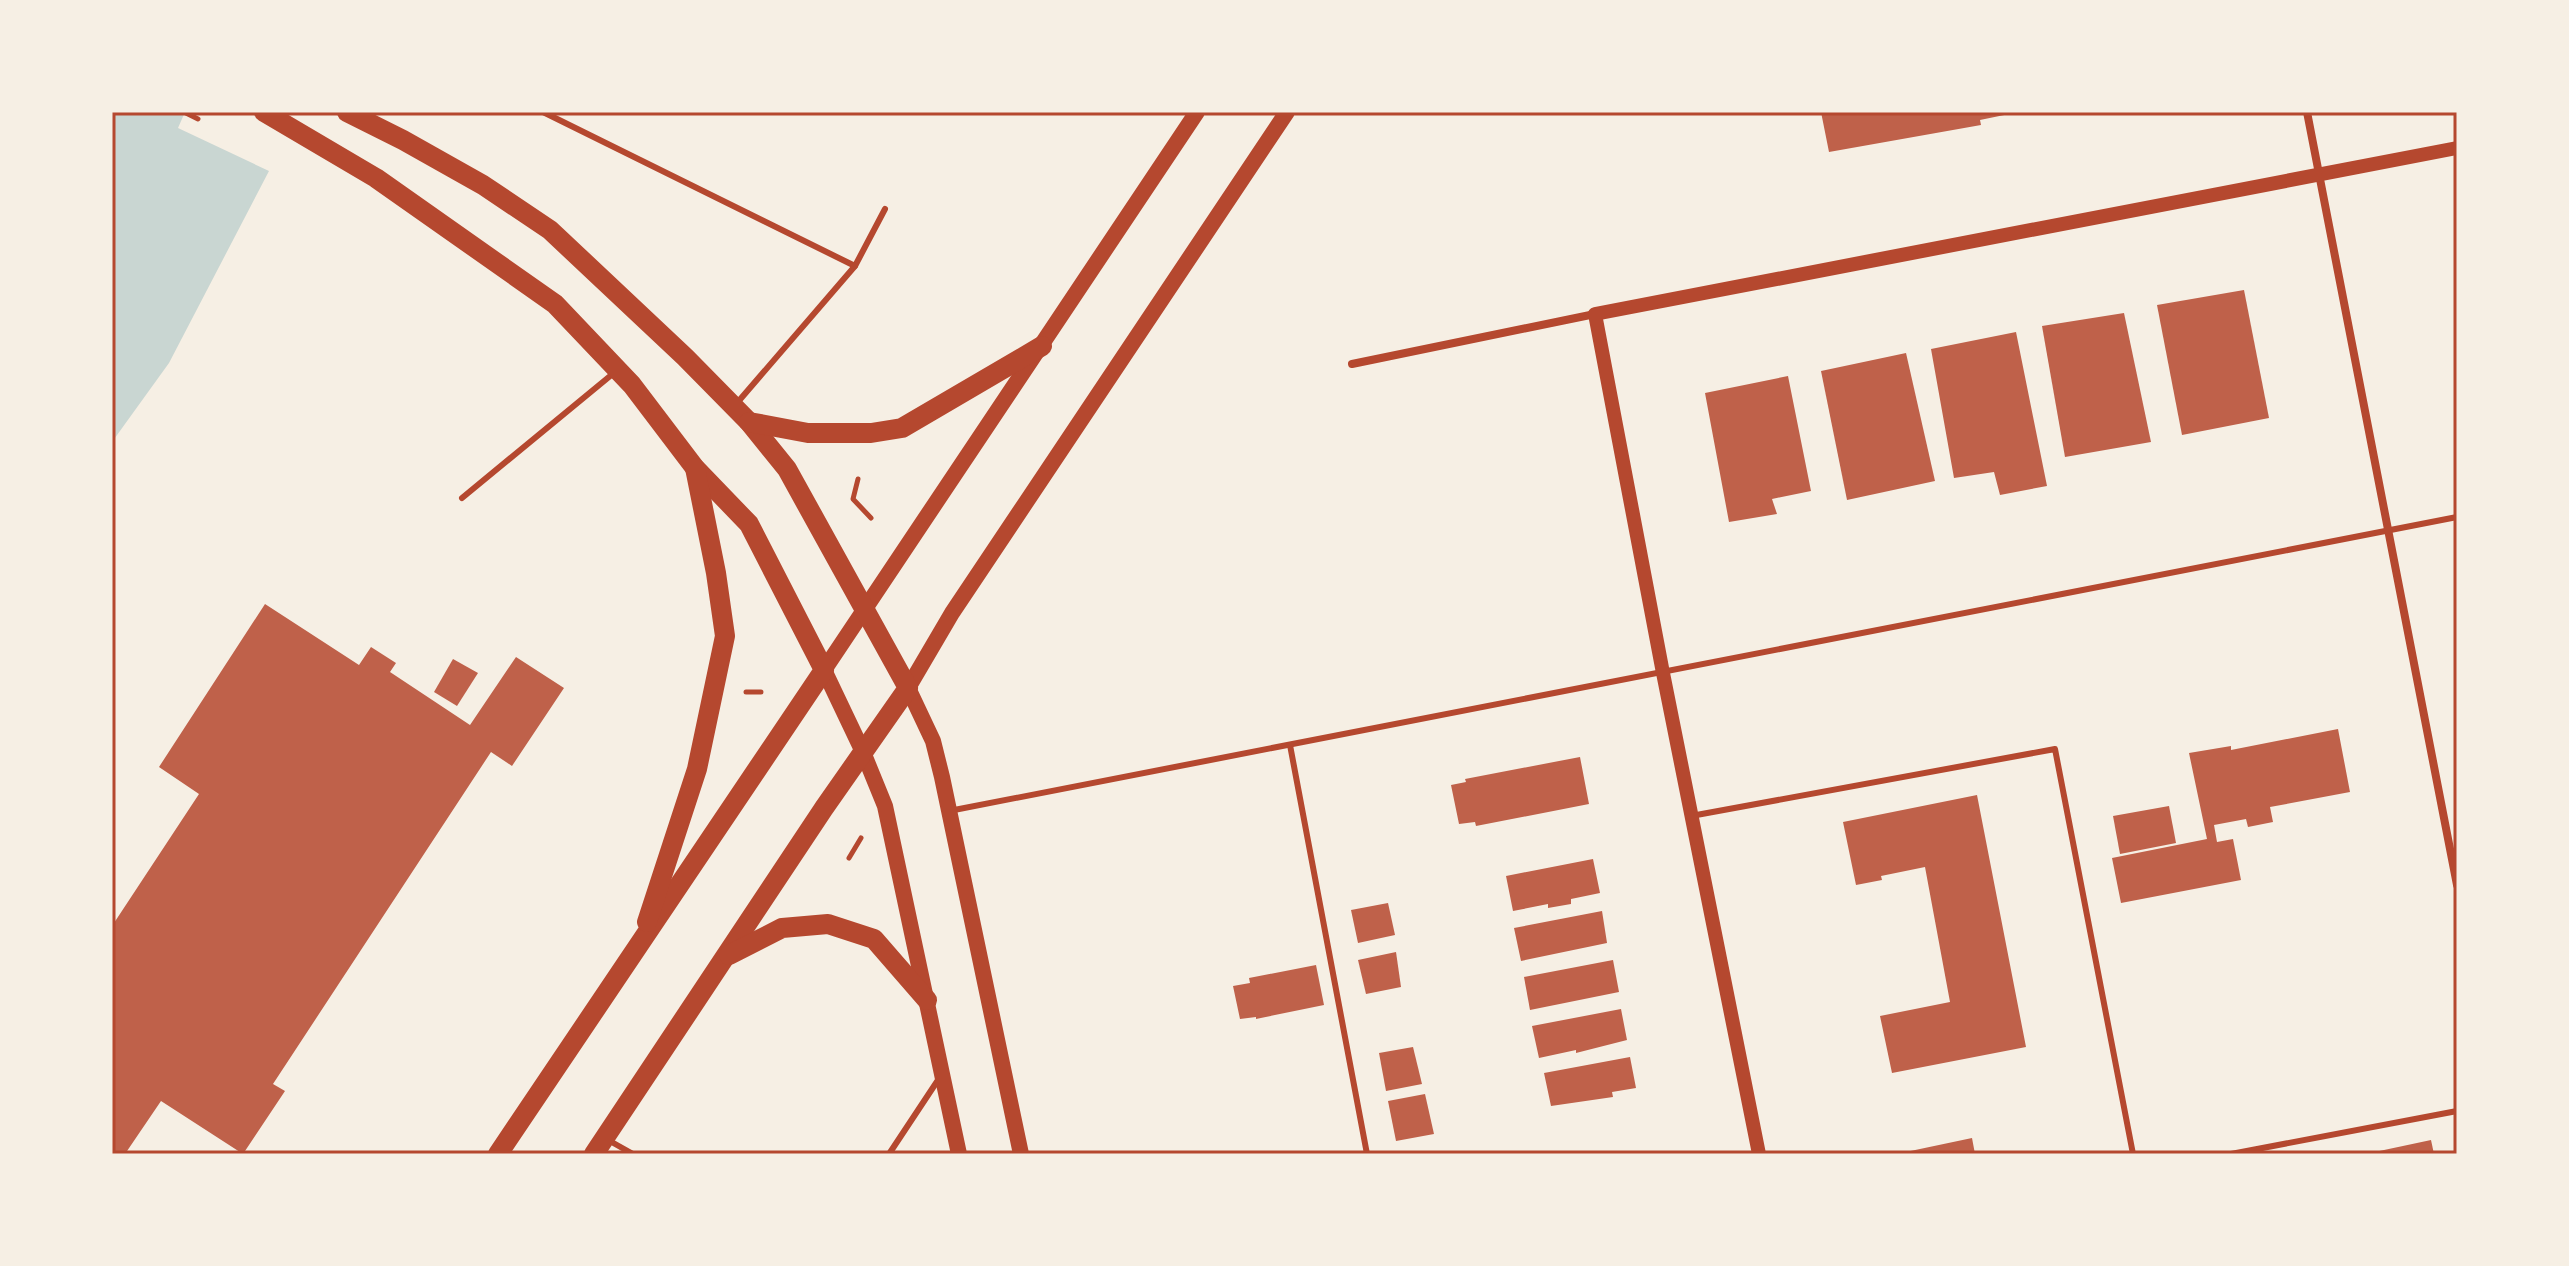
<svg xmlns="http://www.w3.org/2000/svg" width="2569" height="1266" font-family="'DM Sans',sans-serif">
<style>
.water{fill:#c9d6d2}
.building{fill:#bf614a}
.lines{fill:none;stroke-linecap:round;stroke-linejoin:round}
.path{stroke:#b5482f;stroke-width:5}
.service{stroke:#b5482f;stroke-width:6}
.minor{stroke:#b5482f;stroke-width:8}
.tertiary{stroke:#b5482f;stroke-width:14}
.secondary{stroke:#b5482f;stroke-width:16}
.primary{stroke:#b5482f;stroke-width:20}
.neatline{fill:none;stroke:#b5482f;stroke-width:3}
</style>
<rect width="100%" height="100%" fill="#f6efe4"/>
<path class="water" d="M 112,112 L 185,112 L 178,128 L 269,171 L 169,363 L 112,442 Z"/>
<g class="building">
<path d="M 1821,112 L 2014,112 L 2014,113 L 1980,120 L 1981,125 L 1829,152 Z"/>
<path d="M 2244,290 L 2269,418 L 2182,435 L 2157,305 Z"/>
<path d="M 2124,313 L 2151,442 L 2065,457 L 2042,326 Z"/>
<path d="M 2016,332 L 2047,486 L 2000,495 L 1994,472 L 1954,478 L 1931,349 Z"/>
<path d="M 1906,353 L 1935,481 L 1847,500 L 1821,371 Z"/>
<path d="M 1788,376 L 1811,491 L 1772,499 L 1777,514 L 1729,522 L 1705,393 Z"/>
<path d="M 265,604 L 359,665 L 371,647 L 396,663 L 390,672 L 470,725 L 516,657 L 564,688 L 512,766 L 491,752 L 273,1084 L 285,1091 L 243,1154 L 161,1101 L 125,1154 L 112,1154 L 112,926 L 199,794 L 159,767 Z"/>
<path d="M 453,659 L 478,673 L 457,706 L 434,692 Z"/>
<path d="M 2338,729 L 2350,792 L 2270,807 L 2273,822 L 2248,827 L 2246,819 L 2214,825 L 2217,842 L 2233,839 L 2241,880 L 2121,903 L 2112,858 L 2207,839 L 2189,753 L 2231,746 L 2231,750 Z"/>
<path d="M 1580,757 L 1589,804 L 1476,826 L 1475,822 L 1459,824 L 1451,785 L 1466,782 L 1465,779 Z"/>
<path d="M 1977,795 L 2026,1047 L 1892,1073 L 1880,1016 L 1950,1002 L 1925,867 L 1881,876 L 1882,880 L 1856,885 L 1843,822 Z"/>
<path d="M 2169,806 L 2176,843 L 2120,854 L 2113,816 Z"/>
<path d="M 1593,859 L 1600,893 L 1571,899 L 1571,904 L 1548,908 L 1548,904 L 1513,911 L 1506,876 Z"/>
<path d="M 1388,903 L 1395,935 L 1358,943 L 1351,910 Z"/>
<path d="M 1602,911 L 1607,943 L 1521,961 L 1514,928 Z"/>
<path d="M 1396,952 L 1401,987 L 1366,994 L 1358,960 Z"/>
<path d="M 1613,960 L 1619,992 L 1530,1010 L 1524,977 Z"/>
<path d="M 1316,965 L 1324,1005 L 1256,1019 L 1256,1017 L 1240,1019 L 1233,986 L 1250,983 L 1249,978 Z"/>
<path d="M 1621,1009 L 1627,1040 L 1576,1053 L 1576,1050 L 1539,1058 L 1532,1026 Z"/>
<path d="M 1413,1047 L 1422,1084 L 1386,1091 L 1379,1053 Z"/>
<path d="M 1630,1057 L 1636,1088 L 1612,1092 L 1613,1097 L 1551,1106 L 1544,1073 Z"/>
<path d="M 1425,1094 L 1434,1134 L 1396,1141 L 1388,1101 Z"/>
<path d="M 1972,1138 L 1975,1154 L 1901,1154 L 1901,1153 Z"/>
<path d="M 2431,1140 L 2434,1154 L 2370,1154 L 2370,1153 Z"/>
</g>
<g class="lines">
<g class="path">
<path d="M 184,112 L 198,119"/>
<path d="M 858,479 L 853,499 L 871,518"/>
<path d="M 746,692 L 761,692"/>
<path d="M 849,858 L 861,838"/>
</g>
<g class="service">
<path d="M 543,112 L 855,266"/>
<path d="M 737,403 L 855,266 L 885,209"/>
<path d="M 462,498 L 615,372"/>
<path d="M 1290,745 L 1367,1154"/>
<path d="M 949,811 L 2457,517"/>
<path d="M 1691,816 L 2055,749 L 2133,1154"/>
<path d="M 608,1140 L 633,1154"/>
<path d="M 889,1154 L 940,1077"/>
<path d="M 2231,1154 L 2457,1111"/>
</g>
<g class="minor">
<path d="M 2307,112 L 2457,885"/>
<path d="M 1352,364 L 1595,314"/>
</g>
<path class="tertiary" d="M 1759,1154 L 1663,673 L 1595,314 L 2457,148"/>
<g class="secondary">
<path d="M 959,1154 L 885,806 L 863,752 L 824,670 L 1197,112"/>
<path d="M 1021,1154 L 942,777 L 933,741 L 908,688 L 952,613 L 1287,112"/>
</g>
<g class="primary">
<path d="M 264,112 L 376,178 L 555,304 L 632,385 L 695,468 L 749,524 L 824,670 L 498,1154"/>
<path d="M 347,112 L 403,140 L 483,185 L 550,230 L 685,357 L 749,422 L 787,469 L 908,688 L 824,808 L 594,1154"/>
<path d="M 749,422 L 808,433 L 871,433 L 902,428 L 1042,346"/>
<path d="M 647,922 L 697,769 L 725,636 L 716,573 L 695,468"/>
<path d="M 729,955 L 782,928 L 828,924 L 874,939 L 927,1000"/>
</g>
</g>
<rect width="2569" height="1266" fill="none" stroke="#f6efe4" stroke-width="228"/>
<rect x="114" y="114" width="2341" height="1038" class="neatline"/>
</svg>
